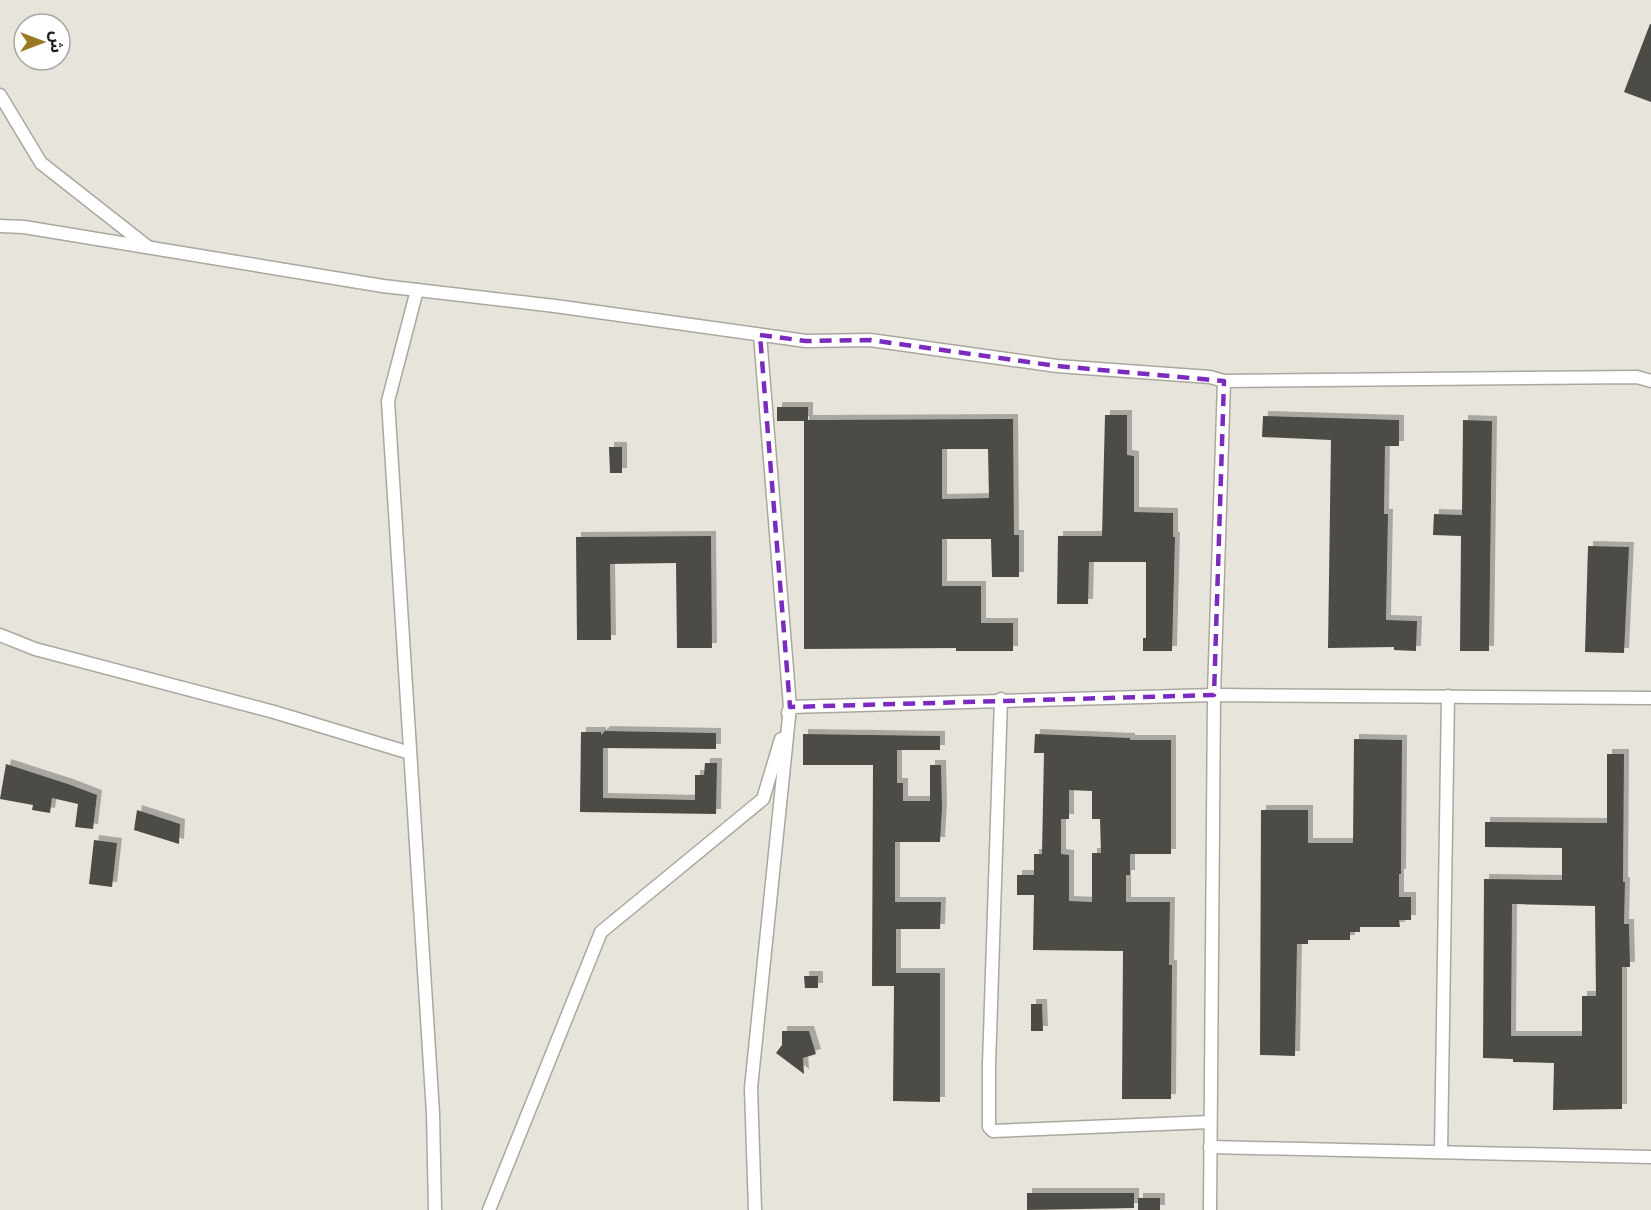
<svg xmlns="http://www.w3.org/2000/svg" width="1651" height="1210" font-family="Montserrat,'Noto Sans Arabic',sans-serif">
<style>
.building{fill:#4d4b44;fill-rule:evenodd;filter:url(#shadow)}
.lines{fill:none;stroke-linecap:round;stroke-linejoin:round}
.minor-casing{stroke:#aaa79f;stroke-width:15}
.minor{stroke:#fff;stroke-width:12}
.marked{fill:none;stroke:#7b2cbf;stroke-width:4.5;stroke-dasharray:12 8;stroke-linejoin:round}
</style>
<defs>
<filter id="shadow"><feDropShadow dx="5" dy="-5" stdDeviation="0" flood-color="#0004"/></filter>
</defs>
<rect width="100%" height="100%" fill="#e7e4dc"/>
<g class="building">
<path d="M 1650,24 L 1651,24 L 1651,102 L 1624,92 Z"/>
<path d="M 777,407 L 808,407 L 808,420 L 1013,419 L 1014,535 L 1019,535 L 1019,577 L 992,577 L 991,539 L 942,539 L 942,586 L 981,586 L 981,623 L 1013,623 L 1013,651 L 956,651 L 956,648 L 804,649 L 804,421 L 777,421 ZM 942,449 L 988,449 L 989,498 L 942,499 Z"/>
<path d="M 1105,415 L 1127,415 L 1127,455 L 1134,456 L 1134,512 L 1173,513 L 1173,537 L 1175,537 L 1172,651 L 1143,651 L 1143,638 L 1146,638 L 1146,562 L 1089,562 L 1088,604 L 1057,604 L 1058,536 L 1102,536 Z"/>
<path d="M 1263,416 L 1399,420 L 1399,446 L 1385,446 L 1384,514 L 1388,514 L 1386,620 L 1417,621 L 1416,651 L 1394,650 L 1394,647 L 1328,648 L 1331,440 L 1262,437 Z"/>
<path d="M 1463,420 L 1492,421 L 1489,651 L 1460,651 L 1461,536 L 1433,535 L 1434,514 L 1462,515 Z"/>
<path d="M 609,447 L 622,447 L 622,473 L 610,473 Z"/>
<path d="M 711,536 L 712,648 L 677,648 L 676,563 L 610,564 L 611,640 L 577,640 L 576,537 Z"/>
<path d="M 1588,546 L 1629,547 L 1624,653 L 1585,652 Z"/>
<path d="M 605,731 L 716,733 L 716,749 L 603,748 L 603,798 L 695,800 L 695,775 L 704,775 L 705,763 L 717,763 L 716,814 L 580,812 L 581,732 L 601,732 L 601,735 Z"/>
<path d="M 803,734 L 940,736 L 940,750 L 897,750 L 897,783 L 903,783 L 903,801 L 930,801 L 930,765 L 941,765 L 942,808 L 940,842 L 895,842 L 895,902 L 941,902 L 940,929 L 896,929 L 896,973 L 940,973 L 940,1102 L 893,1101 L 894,986 L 872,986 L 873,765 L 803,765 Z"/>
<path d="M 1035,734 L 1130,738 L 1130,740 L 1171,740 L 1171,854 L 1130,854 L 1130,875 L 1126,875 L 1126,902 L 1170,902 L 1169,965 L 1172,965 L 1171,1099 L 1122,1099 L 1123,951 L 1033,950 L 1034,895 L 1017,895 L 1017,875 L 1034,875 L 1034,854 L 1042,854 L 1044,753 L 1034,753 ZM 1069,790 L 1092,791 L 1092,819 L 1100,819 L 1101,853 L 1092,853 L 1092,902 L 1069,901 L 1069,855 L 1061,854 L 1061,819 L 1069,819 Z"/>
<path d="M 1354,739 L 1402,740 L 1401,874 L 1399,874 L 1399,897 L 1411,897 L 1411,920 L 1399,920 L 1400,927 L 1360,927 L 1360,932 L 1350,932 L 1350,940 L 1308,940 L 1308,944 L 1297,944 L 1295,1056 L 1260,1055 L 1261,810 L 1308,810 L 1308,843 L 1353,843 Z"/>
<path d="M 1607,754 L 1624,754 L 1623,882 L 1625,882 L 1624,924 L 1629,924 L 1630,967 L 1622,967 L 1622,1109 L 1553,1110 L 1554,1063 L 1513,1062 L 1513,1059 L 1483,1058 L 1484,879 L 1562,880 L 1562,848 L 1485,847 L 1485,822 L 1607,823 ZM 1512,904 L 1595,906 L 1596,996 L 1582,996 L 1582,1036 L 1511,1036 Z"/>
<path d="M 6,764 L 68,784 L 97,795 L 93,829 L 75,827 L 78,804 L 52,798 L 50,813 L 32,810 L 33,805 L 0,799 Z"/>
<path d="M 137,810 L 180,824 L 179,844 L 134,830 Z"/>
<path d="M 94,840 L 117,843 L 112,887 L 89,884 Z"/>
<path d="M 804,976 L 818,976 L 818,988 L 805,988 Z"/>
<path d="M 1031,1004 L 1042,1004 L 1043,1031 L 1031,1031 Z"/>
<path d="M 782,1031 L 809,1031 L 816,1054 L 803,1058 L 804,1074 L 776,1053 L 782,1045 Z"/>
<path d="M 1027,1193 L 1134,1193 L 1134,1208 L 1027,1210 Z"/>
<rect x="1138" y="1198" width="22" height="12"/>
</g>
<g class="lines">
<g class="minor-casing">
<g id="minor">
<path d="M 0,95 L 41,163 L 148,247"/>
<path d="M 0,226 L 24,227 L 383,286 L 555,306 L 806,341 L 870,340 L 1057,366 L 1210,377 L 1224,381 L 1637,377 L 1651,381"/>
<path d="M 417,290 L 388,401 L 433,1113 L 435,1210"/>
<path d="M 760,335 L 790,707 L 788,713"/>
<path d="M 0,635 L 35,649 L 274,712 L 410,753"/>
<path d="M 1001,699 L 989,1065 L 989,1127 L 993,1131 L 1210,1122"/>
<path d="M 1210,1147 L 1651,1157"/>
<path d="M 1441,1152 L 1448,696"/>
<path d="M 489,1210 L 601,932 L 763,799 L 781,739"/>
<path d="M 755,1210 L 751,1088 L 790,707 L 1214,695 L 1651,698"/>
<path d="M 1210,1210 L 1214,695 L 1224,381"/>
</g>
</g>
<use href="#minor" class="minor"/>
</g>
<path class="marked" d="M 760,335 L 806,341 L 870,340 L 1057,366 L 1224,381 L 1214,695 L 790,707 Z"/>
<g transform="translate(42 42) rotate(90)"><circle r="28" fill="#ffffff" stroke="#a6a6a5" stroke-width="1.5"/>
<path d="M0-4.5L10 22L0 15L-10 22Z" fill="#997822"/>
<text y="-9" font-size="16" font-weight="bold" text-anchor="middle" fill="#21201d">ش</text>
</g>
</svg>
